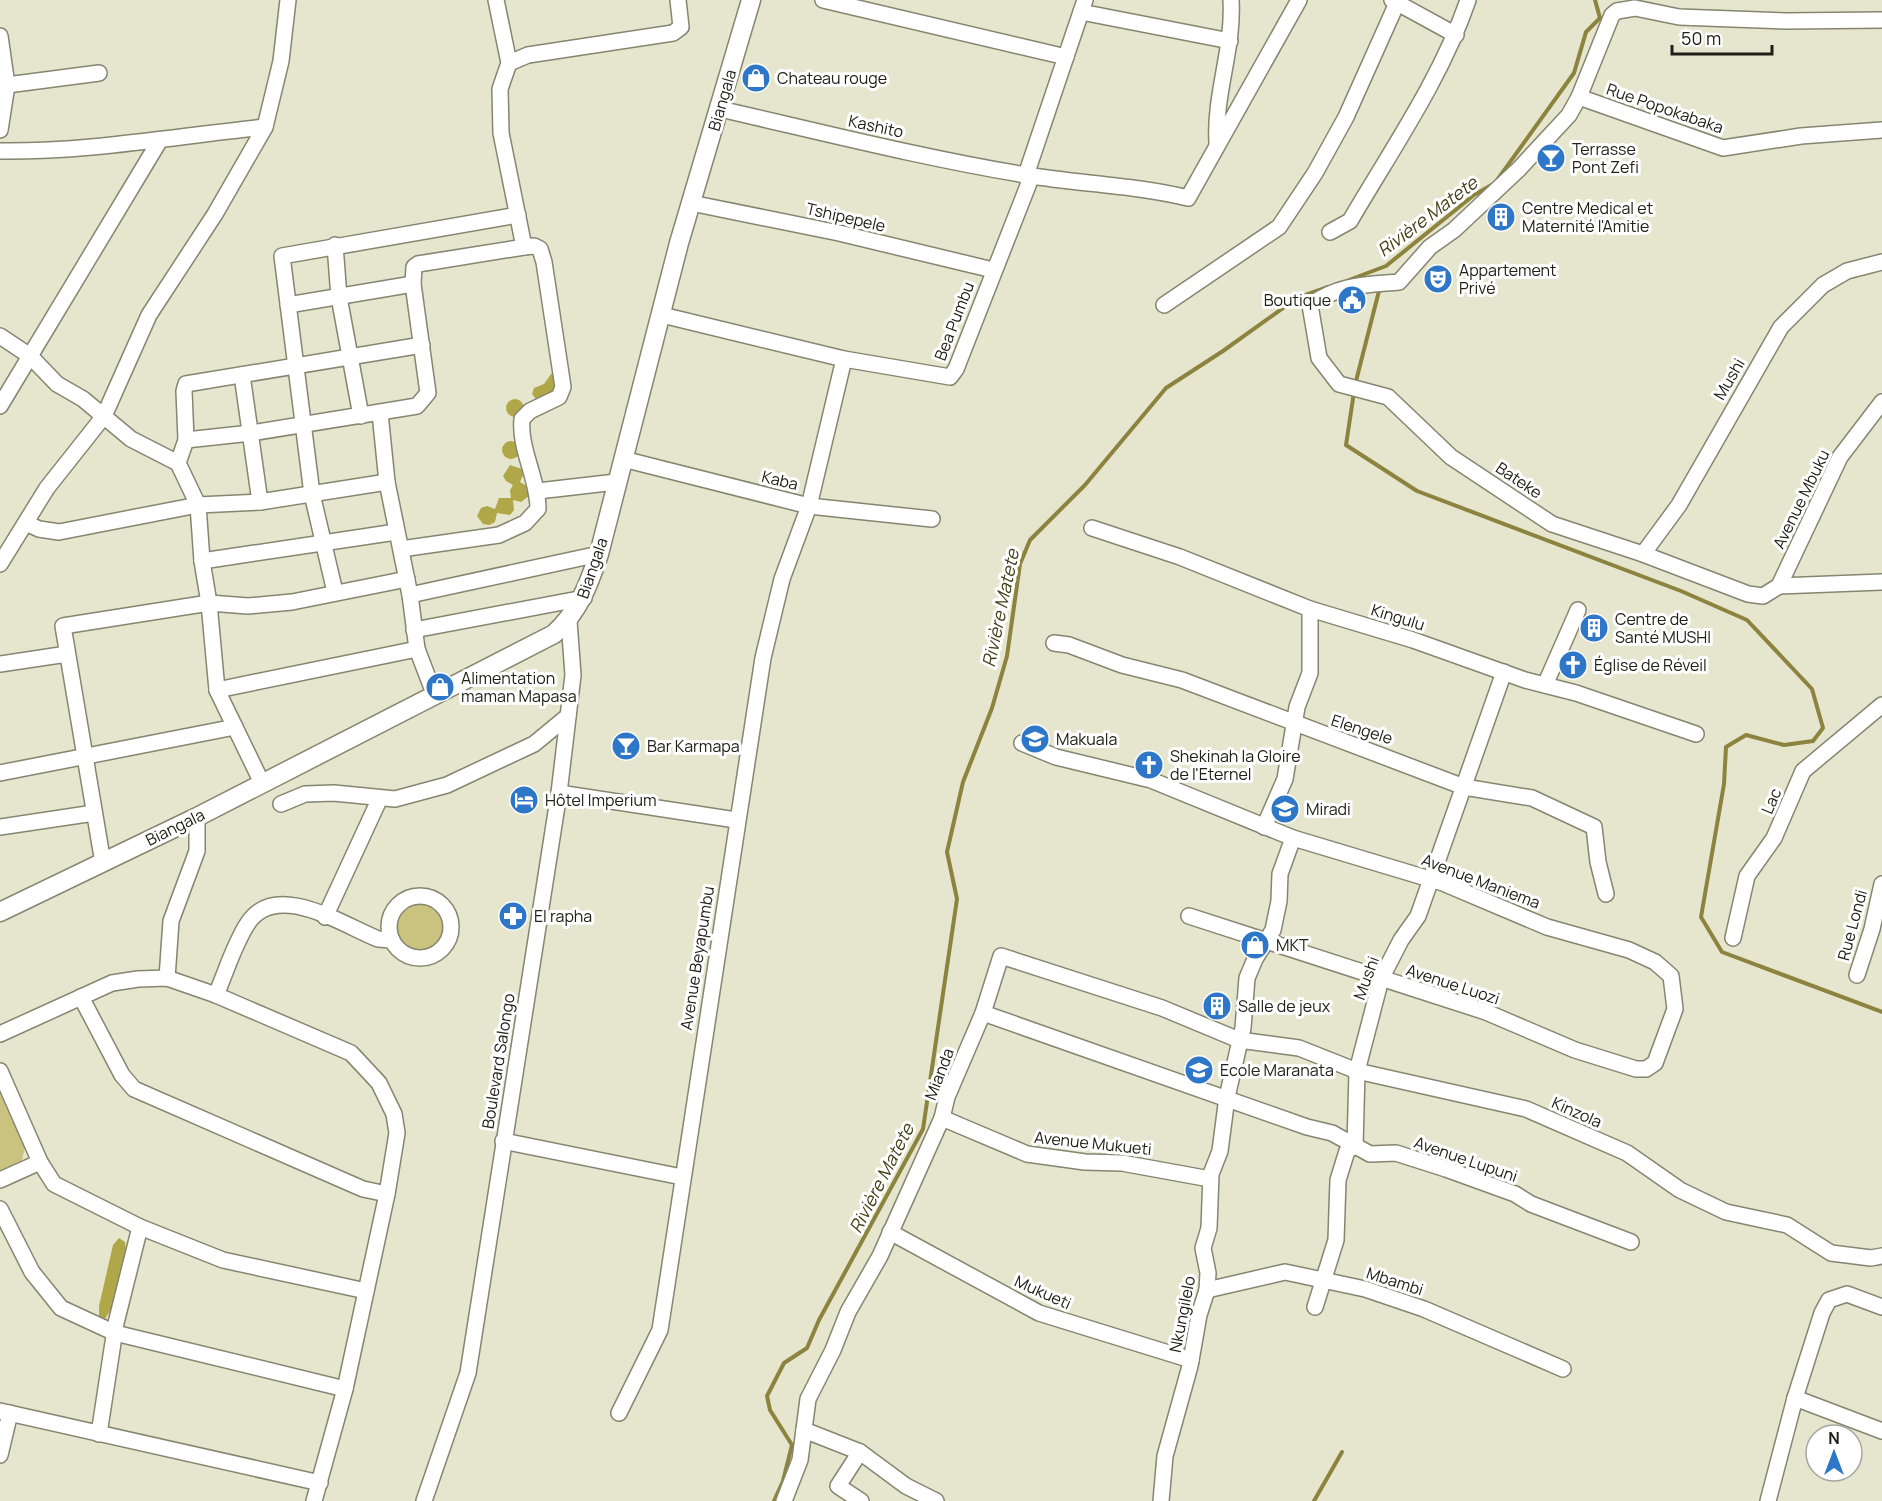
<svg xmlns="http://www.w3.org/2000/svg" width="1882" height="1501" font-family="Manrope,sans-serif">
<style>
.green{fill:#c9c37f}
.forest{fill:#b0a748}
.lines{fill:none;stroke-linecap:round;stroke-linejoin:round}
.stream{stroke:#8b833e;stroke-width:4}
.minor-casing{stroke:#868570;stroke-width:18}
.tertiary-casing{stroke:#868570;stroke-width:21}
.minor{stroke:#fff;stroke-width:15}
.tertiary{stroke:#fff;stroke-width:18}
.labels{text-anchor:middle;dominant-baseline:central;stroke-width:6;stroke-linejoin:round;paint-order:stroke}
.poi-label{font-size:16px;fill:#212018;stroke:#fff;text-anchor:start}
.street-label{font-size:16px;fill:#212018;stroke:#fff}
.water-label{font-size:18px;font-style:italic;fill:#423e15;stroke:#fff}
</style>
<rect width="100%" height="100%" fill="#e6e5cd"/>
<g class="green">
<circle cx="420" cy="927" r="24"/>
<path d="M 0,1092 L 26,1144 L 22,1160 L 0,1171 Z"/>
</g>
<g class="forest">
<path d="M 551,374 L 554,374 L 564,384 L 538,402 L 532,394 L 534,388 L 544,384 Z"/>
<circle cx="515" cy="408" r="9"/>
<circle cx="511" cy="450" r="9"/>
<path d="M 510,465 L 522,469 L 523,475 L 520,482 L 528,487 L 529,496 L 521,502 L 513,500 L 514,510 L 510,515 L 497,513 L 495,522 L 489,525 L 483,524 L 477,516 L 481,508 L 487,506 L 495,509 L 499,498 L 511,498 L 510,490 L 513,485 L 506,481 L 503,476 Z"/>
<path d="M 119,1238 L 125,1242 L 126,1250 L 111,1309 L 105,1319 L 99,1318 L 99,1306 L 113,1245 Z"/>
</g>
<g class="lines">
<g class="stream">
<path d="M 1349,280 L 1386,266 L 1474,195 L 1495,183 L 1574,73 L 1586,32 L 1600,18 L 1595,0"/>
<path d="M 1355,385 L 1380,287"/>
<path d="M 1354,392 L 1346,445 L 1417,491 L 1681,591 L 1747,620 L 1812,689 L 1823,728 L 1813,741 L 1784,745 L 1746,735 L 1726,747 L 1724,784 L 1701,917 L 1722,952 L 1882,1012"/>
<path d="M 774,1501 L 783,1481 L 792,1445 L 770,1410 L 767,1396 L 784,1363 L 807,1348 L 819,1320 L 923,1129 L 957,899 L 947,852 L 963,782 L 992,708 L 1007,656 L 1020,564 L 1030,540 L 1085,485 L 1166,388 L 1223,351 L 1297,298 L 1328,287"/>
<path d="M 1314,1501 L 1342,1452"/>
</g>
<g class="minor-casing">
<g id="minor">
<path d="M 823,0 L 1066,57"/>
<path d="M 1392,0 L 1456,35"/>
<path d="M 1081,12 L 1230,41"/>
<path d="M 0,36 L 7,85 L 0,130"/>
<path d="M 509,63 L 528,55 L 673,33 L 681,27 L 678,0"/>
<path d="M 7,85 L 99,73"/>
<path d="M 1579,97 L 1723,148 L 1801,136 L 1882,130"/>
<path d="M 720,109 C 821,132 923,158 1026,175 C 1080,184 1135,185 1188,198 L 1299,0"/>
<path d="M 1217,143 C 1214,94 1234,49 1231,0"/>
<path d="M 0,151 C 89,152 177,136 265,127"/>
<path d="M 691,203 L 839,233 L 993,270"/>
<path d="M 1330,232 L 1350,221 C 1392,149 1441,79 1468,0"/>
<path d="M 335,245 L 339,297 L 361,416"/>
<path d="M 288,305 L 413,284"/>
<path d="M 1164,305 L 1279,227 L 1315,173 L 1346,117 L 1397,3"/>
<path d="M 662,315 L 844,359 L 950,377 L 956,369 L 1029,183 L 1026,175 L 1085,0"/>
<path d="M 0,336 L 30,356 L 57,384 L 83,399 L 131,439 L 178,463"/>
<path d="M 242,375 L 260,502"/>
<path d="M 0,406 L 160,140"/>
<path d="M 380,413 L 387,482 L 410,595 L 417,649 L 435,696"/>
<path d="M 186,440 L 251,433 L 417,406 L 428,393 L 413,284 L 414,267 L 418,264 L 524,247"/>
<path d="M 623,459 L 809,506 L 932,519"/>
<path d="M 538,491 L 616,482"/>
<path d="M 26,523 L 39,529 L 59,532 L 198,505 L 260,502 L 387,482"/>
<path d="M 1092,528 L 1180,557 L 1310,609 L 1413,640 L 1525,680 L 1576,693 L 1696,734"/>
<path d="M 401,549 L 499,535 L 525,523 L 538,509 C 538,478 519,449 522,419 L 530,411 L 559,397 L 563,387 L 544,262 L 540,249 L 534,246 L 524,247 L 501,133 L 500,89 L 509,63 L 496,0"/>
<path d="M 1643,554 L 1679,505 L 1781,327 L 1823,285 L 1847,271 L 1882,262"/>
<path d="M 202,561 L 396,532"/>
<path d="M 0,564 L 47,488 L 104,416 L 149,315 L 215,214 L 265,127 L 281,61 L 288,0"/>
<path d="M 1779,586 L 1763,596 L 1748,594 L 1643,554 L 1552,524 L 1451,457 L 1388,397 L 1339,384 L 1319,358 L 1310,305 C 1340,284 1364,285 1399,282 L 1430,247 L 1454,230 L 1519,169 L 1569,115 L 1579,97 L 1612,15 L 1617,11 L 1635,8 L 1679,17 L 1786,21 L 1882,20"/>
<path d="M 1779,586 L 1840,457 L 1882,402"/>
<path d="M 1779,586 L 1882,582"/>
<path d="M 335,592 L 312,494 L 282,256 L 518,215"/>
<path d="M 410,595 L 599,554"/>
<path d="M 414,630 L 584,598"/>
<path d="M 1054,643 L 1069,645 L 1122,665 L 1182,680 L 1464,787 L 1532,798 L 1594,827 L 1598,862 L 1606,894"/>
<path d="M 0,664 L 67,654"/>
<path d="M 1545,685 L 1578,610"/>
<path d="M 217,690 L 417,649"/>
<path d="M 1022,743 L 1056,757 L 1151,780 L 1293,838 L 1280,874 L 1279,901 L 1273,930 L 1255,959 L 1247,978 L 1243,1028 L 1227,1097 L 1220,1151 L 1211,1174 L 1209,1228 L 1203,1248 L 1208,1273 L 1207,1290 L 1199,1315 L 1190,1366 L 1165,1456 L 1161,1501"/>
<path d="M 0,773 L 235,727"/>
<path d="M 262,783 L 217,690 L 209,603 L 202,561 L 198,505 L 178,463 L 186,440 L 184,391 L 186,384 L 422,345"/>
<path d="M 559,793 L 736,820"/>
<path d="M 281,804 L 305,794 L 334,793 L 395,799 L 447,785 L 534,744 L 568,716"/>
<path d="M 0,827 L 94,813"/>
<path d="M 1264,827 L 1285,779 L 1297,707 L 1310,673 L 1310,609"/>
<path d="M 103,863 L 63,626 L 209,603 L 248,606 L 292,602 L 407,579"/>
<circle cx="420" cy="927" r="31"/>
<path d="M 1189,916 L 1486,1012 L 1575,1050 L 1636,1069 L 1646,1069 L 1655,1063 L 1675,1009 L 1671,976 L 1655,962 L 1629,950 L 1547,927 L 1443,883 L 1293,838"/>
<path d="M 325,917 L 380,798"/>
<path d="M 1733,938 L 1747,876 L 1774,838 L 1803,771 L 1882,705"/>
<path d="M 1857,975 L 1872,929 L 1882,884"/>
<path d="M 167,978 L 171,921 L 197,851 L 197,817"/>
<path d="M 216,995 C 226,972 234,944 248,923 C 276,880 343,925 378,939 L 392,940"/>
<path d="M 81,997 L 122,1075 L 134,1089 L 363,1189 L 387,1194"/>
<path d="M 983,1013 L 1307,1127 L 1332,1133 L 1370,1154 L 1396,1153 L 1446,1169 L 1515,1194 L 1531,1204 L 1631,1242"/>
<path d="M 0,1034 L 112,983 L 138,979 L 167,978 L 216,995 L 351,1053 L 379,1083 L 394,1114 L 397,1133 L 387,1194 L 345,1389 L 314,1501"/>
<path d="M 0,1071 L 40,1162 L 54,1184 L 140,1227 L 223,1260 L 366,1291"/>
<path d="M 942,1118 L 1027,1154 L 1085,1162 L 1122,1163 L 1210,1179"/>
<path d="M 503,1141 L 682,1177"/>
<path d="M 0,1180 L 40,1162"/>
<path d="M 0,1209 L 32,1272 L 61,1308 L 115,1333 L 345,1389"/>
<path d="M 890,1232 L 1039,1313 L 1191,1360"/>
<path d="M 1207,1290 L 1285,1272 L 1365,1289 L 1424,1309 L 1563,1369"/>
<path d="M 1315,1307 L 1336,1240 L 1338,1180 L 1347,1151 L 1355,1146 L 1357,1071 L 1381,979 L 1401,940 L 1418,916 L 1504,672"/>
<path d="M 1795,1398 L 1882,1431"/>
<path d="M 0,1411 L 320,1483"/>
<path d="M 619,1413 L 660,1330 L 763,658 L 782,579 L 809,506 L 844,359"/>
<path d="M 804,1430 L 860,1452 L 906,1486 L 936,1501"/>
<path d="M 99,1434 L 116,1323 L 140,1227"/>
<path d="M 860,1452 L 838,1486 L 861,1501"/>
<path d="M 0,1455 L 10,1413"/>
<path d="M 424,1501 L 468,1373 L 559,793 L 573,675 L 569,621"/>
<path d="M 784,1501 L 800,1460 L 808,1399 L 833,1350 L 848,1312 L 880,1256 L 942,1118 L 947,1097 L 983,1013 L 1001,956 L 1162,1008 L 1239,1040 L 1299,1048 L 1357,1071 L 1526,1109 L 1627,1153 L 1680,1190 L 1726,1212 L 1787,1225 L 1831,1253 L 1871,1258 L 1882,1256"/>
<path d="M 1768,1501 L 1795,1398 L 1822,1313 L 1829,1300 L 1847,1294 L 1882,1307"/>
</g>
</g>
<g class="tertiary-casing">
<path id="tertiary" d="M 0,912 L 197,817 L 554,634 C 579,611 588,586 599,554 L 679,243 L 751,0"/>
</g>
<use href="#minor" class="minor"/>
<use href="#tertiary" class="tertiary"/>
</g>
<defs>
<g id="shop-disc" transform="scale(1.5)"><circle r="9.5" fill="#2e76c7" stroke="#fff"/><path d="M-5-2.5h2.3a2.7 3.5 0 0 1 5.4 0H5L5.5 6h-11ZM-1.5-2.5h3a1.5 2.3 0 0 0-3 0Z" fill="#fff"/></g>
<g id="bar-disc" transform="scale(1.5)"><circle r="9.5" fill="#2e76c7" stroke="#fff"/><path d="M-6-5H6L.8 .8V4.5H3.5V6h-7V4.5H-.8V.8Z" fill="#fff"/></g>
<g id="building-disc" transform="scale(1.5)"><circle r="9.5" fill="#2e76c7" stroke="#fff"/><path d="M-4-6H4V6H1V3H-1V6H-4ZM-2.5-4.3h1.7v1.8h-1.7ZM.8-4.3h1.7v1.8H.8ZM-2.5-1h1.7V.8h-1.7ZM.8-1h1.7V.8H.8Z" fill="#fff"/></g>
<g id="theatre-disc" transform="scale(1.5)"><circle r="9.5" fill="#2e76c7" stroke="#fff"/><path d="M-5-5.5Q0-4 5-5.5V0Q5 5 0 6Q-5 5-5 0ZM-3.3-2.5H-1v1.5H-3.3ZM1-2.5H3.3v1.5H1ZM-2.8 1Q0 5.5 2.8 1Z" fill="#fff"/></g>
<g id="civic-disc" transform="scale(1.5)"><circle r="9.5" fill="#2e76c7" stroke="#fff"/><path d="M-.6-6.5H3V-4.5H.6V-3L4-1V1h2V6H-6V1h2V-1L-.6-3ZM-1.2 2.5V6h2.4V2.5Z" fill="#fff"/></g>
<g id="church-disc" transform="scale(1.5)"><circle r="9.5" fill="#2e76c7" stroke="#fff"/><path d="M-1.2-6h2.4v3.5h3.3v2.4h-3.3V6h-2.4V-.1h-3.3v-2.4h3.3Z" fill="#fff"/></g>
<g id="school-disc" transform="scale(1.5)"><circle r="9.5" fill="#2e76c7" stroke="#fff"/><path d="M0-5L7-2L0 1L-7-2ZM-4 1L0 2.5L4 1V4Q0 6-4 4Z" fill="#fff"/></g>
<g id="hotel-disc" transform="scale(1.5)"><circle r="9.5" fill="#2e76c7" stroke="#fff"/><path d="M-6-4.5h1.5V1H6V5H4.5V3h-9V5H-6ZM-4 0a1.8 1.8 0 1 1 3.6 0ZM.5 0V-2.5h3Q6-2.5 6 0Z" fill="#fff"/></g>
<g id="pharmacy-disc" transform="scale(1.5)"><circle r="9.5" fill="#2e76c7" stroke="#fff"/><path d="M-2-6h4v4h4v4h-4v4h-4v-4h-4v-4h4Z" fill="#fff"/></g>
</defs>
<g fill-rule="evenodd">
<use href="#shop-disc" x="756" y="78"/>
<use href="#bar-disc" x="1551" y="158"/>
<use href="#building-disc" x="1501" y="217"/>
<use href="#theatre-disc" x="1438" y="279"/>
<use href="#civic-disc" x="1352" y="300"/>
<use href="#building-disc" x="1594" y="628"/>
<use href="#church-disc" x="1573" y="665"/>
<use href="#shop-disc" x="440" y="687"/>
<use href="#school-disc" x="1035" y="739"/>
<use href="#bar-disc" x="626" y="746"/>
<use href="#church-disc" x="1149" y="765"/>
<use href="#hotel-disc" x="524" y="800"/>
<use href="#school-disc" x="1285" y="809"/>
<use href="#pharmacy-disc" x="513" y="916"/>
<use href="#shop-disc" x="1255" y="945"/>
<use href="#building-disc" x="1217" y="1006"/>
<use href="#school-disc" x="1199" y="1070"/>
</g>
<g class="labels">
<g class="poi-label">
<text x="777" y="78">Chateau rouge</text>
<text x="1572" y="149">Terrasse<tspan x="1572" dy="18">Pont Zefi</tspan></text>
<text x="1522" y="208">Centre Medical et<tspan x="1522" dy="18">Maternité l'Amitie</tspan></text>
<text x="1459" y="270">Appartement<tspan x="1459" dy="18">Privé</tspan></text>
<text x="1331" y="300" text-anchor="end">Boutique</text>
<text x="1615" y="619">Centre de<tspan x="1615" dy="18">Santé MUSHI</tspan></text>
<text x="1594" y="665">Église de Réveil</text>
<text x="461" y="678">Alimentation<tspan x="461" dy="18">maman Mapasa</tspan></text>
<text x="1056" y="739">Makuala</text>
<text x="647" y="746">Bar Karmapa</text>
<text x="1170" y="756">Shekinah la Gloire<tspan x="1170" dy="18">de l'Eternel</tspan></text>
<text x="545" y="800">Hôtel Imperium</text>
<text x="1306" y="809">Miradi</text>
<text x="534" y="916">El rapha</text>
<text x="1276" y="945">MKT</text>
<text x="1238" y="1006">Salle de jeux</text>
<text x="1220" y="1070">Ecole Maranata</text>
</g>
<g class="street-label">
<text transform="translate(722 100) rotate(-74)">Biangala</text>
<text transform="translate(1665 108) rotate(19)">Rue Popokabaka</text>
<text transform="translate(876 126) rotate(12)">Kashito</text>
<text transform="translate(846 217) rotate(13)">Tshipepele</text>
<text transform="translate(954 321) rotate(-69)">Bea Pumbu</text>
<text transform="translate(1729 379) rotate(-60)">Mushi</text>
<text transform="translate(780 480) rotate(14)">Kaba</text>
<text transform="translate(1519 480) rotate(34)">Bateke</text>
<text transform="translate(1801 499) rotate(-64)">Avenue Mbuku</text>
<text transform="translate(592 568) rotate(-71)">Biangala</text>
<text transform="translate(1398 617) rotate(17)">Kingulu</text>
<text transform="translate(1362 729) rotate(18)">Elengele</text>
<text transform="translate(1771 801) rotate(-67)">Lac</text>
<text transform="translate(175 827) rotate(-26)">Biangala</text>
<text transform="translate(1481 881) rotate(21)">Avenue Maniema</text>
<text transform="translate(1852 925) rotate(-75)">Rue Londi</text>
<text transform="translate(697 958) rotate(-81)">Avenue Beyapumbu</text>
<text transform="translate(1366 978) rotate(-70)">Mushi</text>
<text transform="translate(1453 984) rotate(18)">Avenue Luozi</text>
<text transform="translate(498 1061) rotate(-81)">Boulevard Salongo</text>
<text transform="translate(939 1074) rotate(-69)">Mianda</text>
<text transform="translate(1577 1112) rotate(24)">Kinzola</text>
<text transform="translate(1093 1143) rotate(6)">Avenue Mukueti</text>
<text transform="translate(1466 1159) rotate(19)">Avenue Lupuni</text>
<text transform="translate(1395 1281) rotate(18)">Mbambi</text>
<text transform="translate(1043 1292) rotate(24)">Mukueti</text>
<text transform="translate(1182 1314) rotate(-79)">Nkungilelo</text>
</g>
<g class="water-label">
<text transform="translate(1427 216) rotate(-37)">Rivière Matete</text>
<text transform="translate(1000 608) rotate(-78)">Rivière Matete</text>
<text transform="translate(881 1178) rotate(-63)">Rivière Matete</text>
</g>
</g>
<g transform="translate(1834 1453)"><circle r="28" fill="#ffffff" stroke="#a6a6a3" stroke-width="1.5"/>
<path d="M0-4.5L10 22L0 15L-10 22Z" fill="#2e76c7"/>
<text y="-9" font-size="16" font-weight="bold" text-anchor="middle" fill="#212018">N</text>
</g>
<path d="M1672 45v9h100v-9" fill="none" stroke="#212018" stroke-width="3"/>
<text x="1681" y="45" font-size="18" fill="#212018" stroke="#ffffff" stroke-width="4.5" paint-order="stroke">50 m</text>
</svg>
